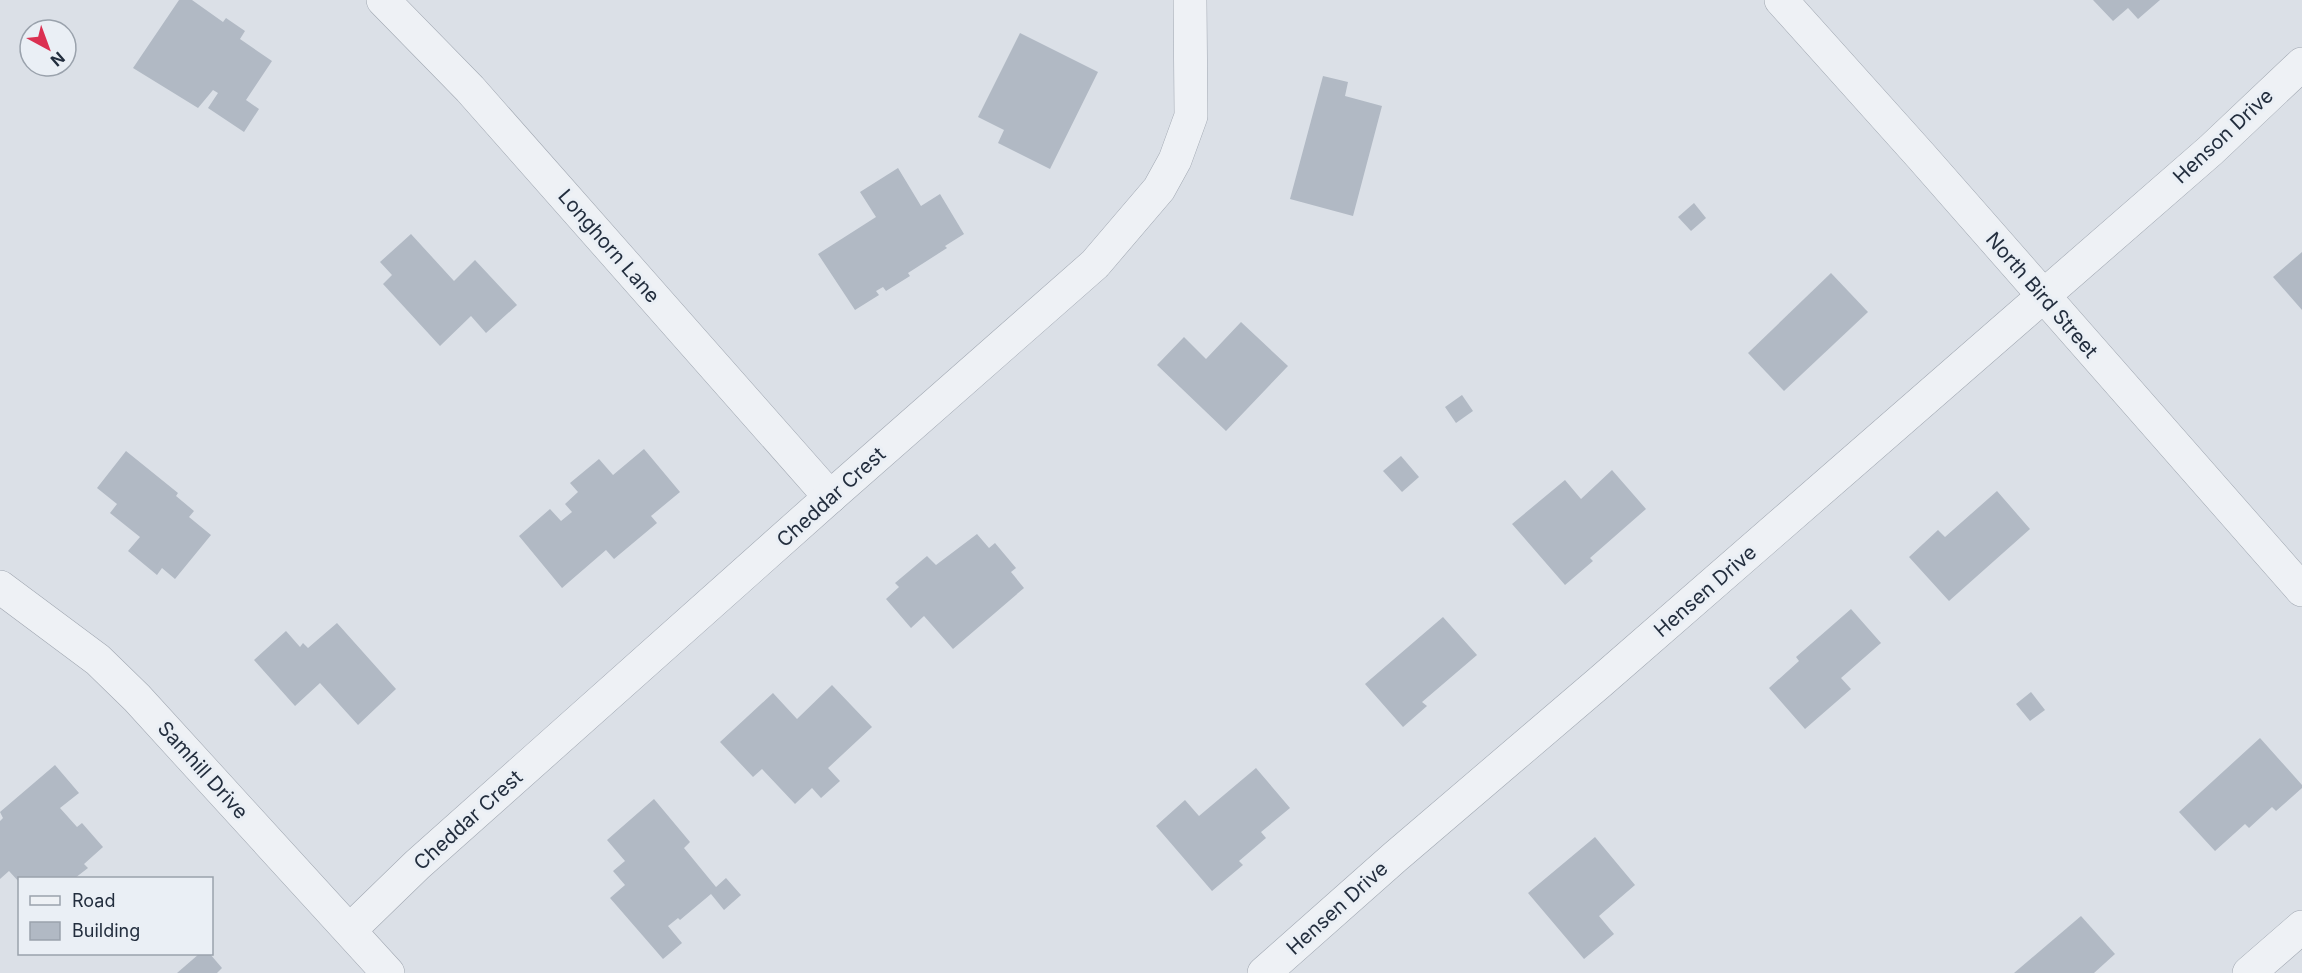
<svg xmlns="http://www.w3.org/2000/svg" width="2302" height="973" font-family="Inter,sans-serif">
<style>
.building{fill:#b1b9c4}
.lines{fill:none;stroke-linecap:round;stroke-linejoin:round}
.minor-casing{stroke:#a0a7b1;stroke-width:34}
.tertiary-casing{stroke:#a0a7b1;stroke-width:34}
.minor{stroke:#eef1f5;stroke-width:33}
.tertiary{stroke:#eef1f5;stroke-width:33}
.labels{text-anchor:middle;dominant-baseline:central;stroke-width:6;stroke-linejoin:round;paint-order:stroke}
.street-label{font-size:20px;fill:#232e3e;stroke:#eaeff5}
</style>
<rect width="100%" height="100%" fill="#dbe0e7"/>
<g class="building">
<path d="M 179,0 L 192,0 L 223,22 L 226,18 L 245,31 L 240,39 L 272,61 L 246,100 L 259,109 L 244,132 L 208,108 L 218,93 L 213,90 L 198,108 L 133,68 Z"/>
<path d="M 2093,0 L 2160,0 L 2138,19 L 2128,8 L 2113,21 Z"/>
<path d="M 1020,33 L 1098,72 L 1050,169 L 998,143 L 1004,130 L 978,117 Z"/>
<path d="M 1323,76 L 1348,82 L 1345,96 L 1382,106 L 1353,216 L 1290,199 Z"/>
<path d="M 898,168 L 921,206 L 940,194 L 964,234 L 945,246 L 947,248 L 908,273 L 910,276 L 886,291 L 883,287 L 876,291 L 879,295 L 855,310 L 818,254 L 876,217 L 860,192 Z"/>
<path d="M 1694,203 L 1706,218 L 1691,231 L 1678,217 Z"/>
<path d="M 411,234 L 454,281 L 475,260 L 517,305 L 486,333 L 471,316 L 440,346 L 383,284 L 392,275 L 380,262 Z"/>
<path d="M 2302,252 L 2302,310 L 2273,277 Z"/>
<path d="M 1831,273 L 1868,312 L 1784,391 L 1748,353 Z"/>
<path d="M 1241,322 L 1288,366 L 1226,431 L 1157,365 L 1184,337 L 1206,359 Z"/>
<path d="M 1462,395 L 1473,411 L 1456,423 L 1445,407 Z"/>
<path d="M 644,449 L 680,492 L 651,516 L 657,523 L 614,559 L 606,550 L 562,588 L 519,536 L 550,509 L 561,521 L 572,512 L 565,504 L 578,492 L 570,483 L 599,459 L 613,475 Z"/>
<path d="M 126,451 L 178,493 L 176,496 L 194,511 L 189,517 L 211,535 L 175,579 L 162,568 L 157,575 L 128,551 L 140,537 L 110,513 L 117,504 L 97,488 Z"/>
<path d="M 1401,456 L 1419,477 L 1402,492 L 1383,471 Z"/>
<path d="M 1612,470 L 1646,509 L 1590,558 L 1593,561 L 1565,585 L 1512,524 L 1565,480 L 1581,499 Z"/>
<path d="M 1997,491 L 2030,529 L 1949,601 L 1909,557 L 1938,530 L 1945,537 Z"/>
<path d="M 977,534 L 989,548 L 995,543 L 1016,568 L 1011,572 L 1024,588 L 953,649 L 924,616 L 911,628 L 886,599 L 899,587 L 895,583 L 927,556 L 936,565 Z"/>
<path d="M 1851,609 L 1881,643 L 1841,678 L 1851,689 L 1805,729 L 1769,688 L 1799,661 L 1796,657 Z"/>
<path d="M 1443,617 L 1477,655 L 1422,702 L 1427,706 L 1403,727 L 1365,684 Z"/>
<path d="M 337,623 L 396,689 L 358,725 L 320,683 L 295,706 L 254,660 L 286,631 L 300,647 L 303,643 L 308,648 Z"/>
<path d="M 832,685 L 872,727 L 828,768 L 840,781 L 821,798 L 812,788 L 795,804 L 762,769 L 753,777 L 720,742 L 773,693 L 797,719 Z"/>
<path d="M 2031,692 L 2045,710 L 2030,721 L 2016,704 Z"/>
<path d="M 2260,738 L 2302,785 L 2302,788 L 2276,811 L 2272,807 L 2249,828 L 2245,824 L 2215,851 L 2179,812 Z"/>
<path d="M 55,765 L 79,793 L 60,808 L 77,827 L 82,823 L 103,847 L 84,864 L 88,868 L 75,878 L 20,878 L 20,883 L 9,871 L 0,879 L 0,821 L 3,818 L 0,812 Z"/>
<path d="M 1256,768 L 1290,808 L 1261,832 L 1266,838 L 1239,861 L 1243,865 L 1212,891 L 1156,826 L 1185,800 L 1199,816 Z"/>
<path d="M 654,799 L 690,842 L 684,848 L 716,887 L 726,878 L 741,895 L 724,910 L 711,894 L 680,920 L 678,918 L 668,926 L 682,943 L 663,959 L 610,898 L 625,885 L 613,871 L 625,861 L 607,840 Z"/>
<path d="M 1595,837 L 1635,885 L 1599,916 L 1614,934 L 1584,959 L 1528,893 Z"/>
<path d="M 2081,916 L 2115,954 L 2094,973 L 2014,973 Z"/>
<path d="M 199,954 L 210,954 L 222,968 L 217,973 L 177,973 Z"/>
</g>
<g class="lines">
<g class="minor-casing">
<g id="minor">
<path d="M 383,0 L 470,89 L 830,497"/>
<path d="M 0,587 L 98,660 L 137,698 L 388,973"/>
<path d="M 350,930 L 417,865 L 830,497 L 1095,264 L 1159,189 L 1175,160 L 1191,116 L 1190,0"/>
<path d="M 1264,973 L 1395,857 L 1600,682 L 2211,150 L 2302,64"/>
<path d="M 2249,973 L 2302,927"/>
</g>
</g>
<g class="tertiary-casing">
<path id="tertiary" d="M 1781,0 L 1921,156 L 2302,590"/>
</g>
<use href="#minor" class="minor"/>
<use href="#tertiary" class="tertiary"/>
</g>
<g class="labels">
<g class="street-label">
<text transform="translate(2223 136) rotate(-43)">Henson Drive</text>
<text transform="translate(609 246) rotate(49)">Longhorn Lane</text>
<text transform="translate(2042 295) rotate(49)">North Bird Street</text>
<text transform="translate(831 497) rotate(-42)">Cheddar Crest</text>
<text transform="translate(1705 591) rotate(-41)">Hensen Drive</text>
<text transform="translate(203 770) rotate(48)">Samhill Drive</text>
<text transform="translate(468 820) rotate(-42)">Cheddar Crest</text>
<text transform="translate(1337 908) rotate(-42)">Hensen Drive</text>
</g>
</g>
<rect x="18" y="877" width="195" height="78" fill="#eaeff5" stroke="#9aa2ac" stroke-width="1.5"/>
<rect x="30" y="896" width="30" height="9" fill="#eef1f5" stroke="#9aa2ac" stroke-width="1.5"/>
<text x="72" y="907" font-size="18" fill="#232e3e">Road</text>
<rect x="30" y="922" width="30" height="18" fill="#b1b9c4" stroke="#9aa2ac" stroke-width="1.5"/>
<text x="72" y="937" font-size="18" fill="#232e3e">Building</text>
<g transform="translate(48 48) rotate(139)"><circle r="28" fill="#eaeff5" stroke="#9aa2ac" stroke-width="1.5"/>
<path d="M0-4.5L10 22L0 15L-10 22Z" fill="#db3051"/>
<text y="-9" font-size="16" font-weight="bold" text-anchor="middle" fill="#232e3e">N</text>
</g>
</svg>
